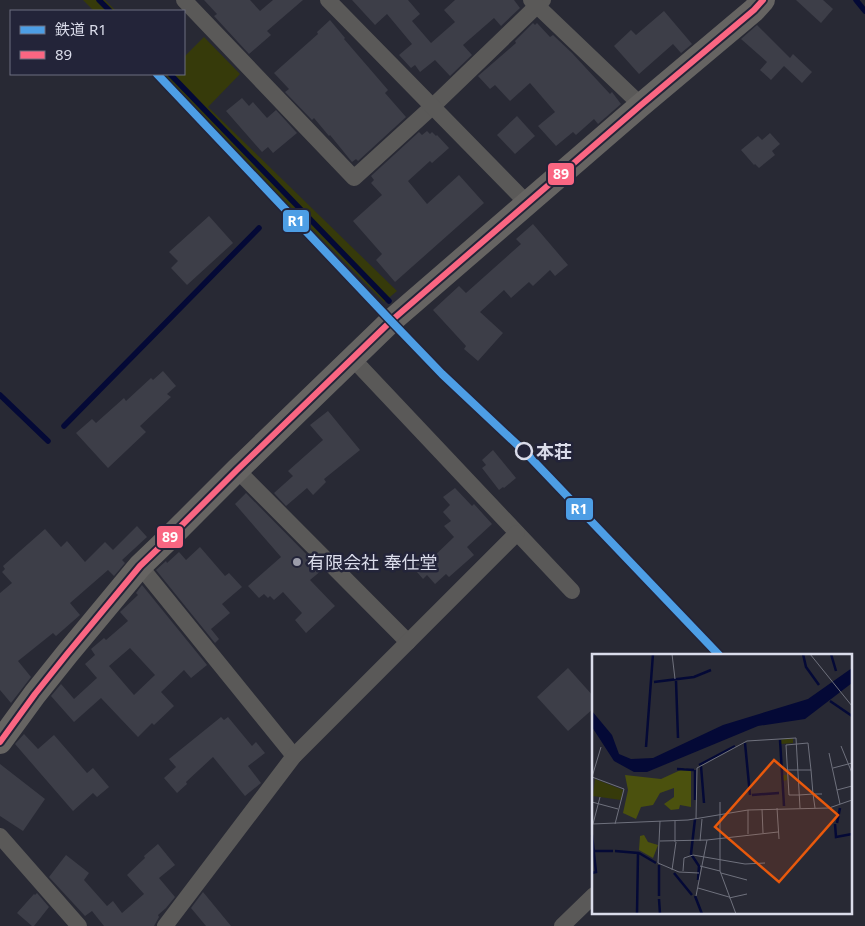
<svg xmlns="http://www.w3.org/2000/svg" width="865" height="926" font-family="'Noto Sans','Noto Sans JP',sans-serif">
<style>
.green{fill:#363a0a}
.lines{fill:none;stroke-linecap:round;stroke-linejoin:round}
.stream{stroke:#040936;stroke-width:5.5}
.building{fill:#3d3e48;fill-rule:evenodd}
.minor{stroke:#5a5958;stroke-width:16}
.secondary{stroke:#666462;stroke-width:24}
.bus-1-casing{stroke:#232439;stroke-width:10}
.bus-1{stroke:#fa6682;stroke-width:6}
.rail-1-casing{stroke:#232439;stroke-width:11}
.rail-1{stroke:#4d9ee5;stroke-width:8}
.stop-dot{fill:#232439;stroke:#dadcea;stroke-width:2.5}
.poi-dot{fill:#9c9daa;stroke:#232439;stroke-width:2}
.labels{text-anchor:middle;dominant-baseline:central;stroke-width:5;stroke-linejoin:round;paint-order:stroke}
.stop-label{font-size:18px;font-weight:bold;fill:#dadcea;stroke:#232439;text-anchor:start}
.poi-label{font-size:18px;fill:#dadcea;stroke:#232439;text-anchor:start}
.inset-river{fill:none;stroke:#040936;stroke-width:2.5}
.inset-road{fill:none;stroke:#6f717d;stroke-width:1}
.view{fill:#e8590c;fill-opacity:0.15;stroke:#e8590c;stroke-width:2.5}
.inset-edge{fill:none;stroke:#dadcea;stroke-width:2.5}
.line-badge{stroke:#232439;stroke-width:2}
.badge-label{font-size:14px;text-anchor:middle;font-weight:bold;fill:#fff}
</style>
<rect width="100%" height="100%" fill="#282934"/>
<g class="green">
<path d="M 83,0 L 105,0 L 116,11 L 94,11 Z"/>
<path d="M 204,37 L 240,74 L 208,107 L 397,291 L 384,302 L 157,74 L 184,74 L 184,57 Z"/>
</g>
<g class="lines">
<g class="stream">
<path d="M 99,0 L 110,11"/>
<path d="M 856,0 L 865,11"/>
<path d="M 170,74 L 389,301"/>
<path d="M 0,395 L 48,441"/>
<path d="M 64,426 L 259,228"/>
</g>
</g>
<g class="building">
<path d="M 204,0 L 250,0 L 260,11 L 273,0 L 303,0 L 267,31 L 271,35 L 249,54 L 214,16 L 217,14 Z"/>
<path d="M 352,0 L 408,0 L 420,14 L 412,21 L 431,43 L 455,22 L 444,10 L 455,0 L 514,0 L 520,8 L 501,26 L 494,18 L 463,45 L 472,55 L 450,76 L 435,60 L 420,72 L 415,65 L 411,68 L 399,55 L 412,44 L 387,14 L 375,25 Z"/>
<path d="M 796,0 L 823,0 L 833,9 L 821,23 Z"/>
<path d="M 664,11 L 692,44 L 681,53 L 673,44 L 639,74 L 614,46 L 631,30 L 636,35 Z"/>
<path d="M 330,20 L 345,38 L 344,39 L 388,90 L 385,93 L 406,117 L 358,161 L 356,159 L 352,162 L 330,135 L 329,136 L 314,118 L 312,120 L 285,92 L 289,89 L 274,73 L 318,34 L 317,32 Z"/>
<path d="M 533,23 L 535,25 L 537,23 L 550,37 L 553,35 L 572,53 L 610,94 L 612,92 L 621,104 L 598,124 L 594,119 L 576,135 L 573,132 L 556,146 L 538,126 L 555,112 L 530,83 L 510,101 L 495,85 L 490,89 L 478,76 L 516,43 L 515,41 Z"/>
<path d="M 757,25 L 790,58 L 793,54 L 812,72 L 802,83 L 784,66 L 771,80 L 760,70 L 767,62 L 741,39 Z"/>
<path d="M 242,98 L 249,106 L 253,102 L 267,118 L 276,110 L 297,133 L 273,153 L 268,147 L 262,152 L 226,111 Z"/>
<path d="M 517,116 L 535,136 L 515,154 L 497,135 Z"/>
<path d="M 427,131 L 430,134 L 432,132 L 436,136 L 437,135 L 449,148 L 432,163 L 430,161 L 408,181 L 427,204 L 459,175 L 484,203 L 395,282 L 376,260 L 382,254 L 353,221 L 382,195 L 371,183 L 374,180 L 371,176 L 419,132 L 422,135 Z"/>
<path d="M 770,133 L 780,144 L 772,151 L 775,155 L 759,168 L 755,164 L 754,165 L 741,150 L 758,136 L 762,140 Z"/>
<path d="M 209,216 L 233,243 L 187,285 L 171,268 L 178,261 L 169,252 Z"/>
<path d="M 533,224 L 568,265 L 555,276 L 550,270 L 533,286 L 529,282 L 511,298 L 504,290 L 480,312 L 503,333 L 478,361 L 464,349 L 466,346 L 433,310 L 459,286 L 466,293 L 521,244 L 516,239 Z"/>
<path d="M 163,371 L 176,386 L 167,394 L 171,397 L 140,426 L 146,432 L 108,468 L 76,433 L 92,419 L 96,423 L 124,398 L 126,401 L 151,378 L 153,380 Z"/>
<path d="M 328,411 L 360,450 L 324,479 L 326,482 L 313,495 L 307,488 L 286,506 L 274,493 L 293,476 L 288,471 L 323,440 L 310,425 Z"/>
<path d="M 493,450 L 516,478 L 504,488 L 503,487 L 499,490 L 482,468 L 486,465 L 482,460 Z"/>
<path d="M 455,488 L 472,506 L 474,504 L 492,524 L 467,547 L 474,555 L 449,577 L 446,574 L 435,584 L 427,575 L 423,579 L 411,565 L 423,554 L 429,561 L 454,537 L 444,526 L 451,521 L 443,512 L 450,505 L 443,497 Z"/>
<path d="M 246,493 L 322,570 L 310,580 L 335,606 L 306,633 L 295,620 L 302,613 L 283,592 L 274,600 L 270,596 L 268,598 L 264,594 L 259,598 L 248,586 L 281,557 L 235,504 Z"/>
<path d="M 137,526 L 147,537 L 122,560 L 125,563 L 114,576 L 108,570 L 70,603 L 80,615 L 56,636 L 53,633 L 18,661 L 31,677 L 11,703 L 0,690 L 0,593 L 12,583 L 2,572 L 5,569 L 3,566 L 45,529 L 61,547 L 67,541 L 85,562 L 105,542 L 113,550 Z"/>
<path d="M 200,547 L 225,576 L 229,573 L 242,587 L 222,604 L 230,613 L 211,629 L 219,639 L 215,643 L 156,570 L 166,561 L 167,563 L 179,552 L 186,560 Z"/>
<path d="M 142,585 L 207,665 L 191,678 L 184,670 L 161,692 L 174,706 L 154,725 L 152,723 L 138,737 L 101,698 L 74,722 L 51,696 L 61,684 L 74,699 L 97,678 L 85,664 L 95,655 L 91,649 L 104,638 L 106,640 L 128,621 L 120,612 L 138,595 L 136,593 ZM 130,648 L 155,675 L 134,695 L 109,666 Z"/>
<path d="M 568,668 L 594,697 L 594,708 L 568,731 L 537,697 Z"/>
<path d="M 221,717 L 224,720 L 228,717 L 252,746 L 256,742 L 265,753 L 248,766 L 261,783 L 245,796 L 213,757 L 186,782 L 187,784 L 177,793 L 164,778 L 176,767 L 169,759 Z"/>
<path d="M 24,734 L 38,749 L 54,735 L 87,773 L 93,768 L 109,787 L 97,797 L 93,793 L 73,811 L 15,744 Z"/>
<path d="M 0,764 L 45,799 L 23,831 L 0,816 Z"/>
<path d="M 158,844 L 175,865 L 159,878 L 175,897 L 166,908 L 158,915 L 159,917 L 154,926 L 104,926 L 92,911 L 85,916 L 49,877 L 66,855 L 89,873 L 84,880 L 107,906 L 113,901 L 122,913 L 144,894 L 127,875 L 145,858 L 144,856 Z"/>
<path d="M 203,892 L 231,926 L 206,926 L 191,908 Z"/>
<path d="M 37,893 L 49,907 L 34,926 L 32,926 L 17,913 L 34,894 L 35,895 Z"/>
</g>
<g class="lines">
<g class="minor">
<path d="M 184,0 L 354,178 L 432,107 L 543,0"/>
<path d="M 328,0 L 528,204"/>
<path d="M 531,0 L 641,105"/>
<path d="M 352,358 L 572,591"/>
<path d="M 237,470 L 408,642"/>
<path d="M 140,566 L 294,756"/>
<path d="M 0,836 L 79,926"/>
<path d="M 165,926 L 294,756 L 517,533"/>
<path d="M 562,926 L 594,895"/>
</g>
<path class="secondary" d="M 0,742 L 35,694 L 67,654 L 140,566 L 166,541 L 237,470 L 391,321 L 641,105 L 754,10 L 763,0"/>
<g class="bus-1-casing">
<path id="bus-1" d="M 0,742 L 35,694 L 67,654 L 140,566 L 166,541 L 237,470 L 391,321 L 641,105 L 754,10 L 763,0"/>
</g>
<use href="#bus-1" class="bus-1"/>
<g class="rail-1-casing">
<path id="rail-1" d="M 157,74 L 391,321 L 442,374 L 525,452 L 719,655"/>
</g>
<use href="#rail-1" class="rail-1"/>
</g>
<circle class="stop-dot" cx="524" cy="451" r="8"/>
<circle class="poi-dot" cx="297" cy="562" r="5"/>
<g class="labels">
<g class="stop-label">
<text x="536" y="451">本荘</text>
</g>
<g class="poi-label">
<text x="307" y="562">有限会社 奉仕堂</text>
</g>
</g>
<g transform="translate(592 654)">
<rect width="260" height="260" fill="#282934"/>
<path d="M 201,84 L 201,89 L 189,90 L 190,121 L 195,121 L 195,126 L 191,127 L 191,152 L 187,86 ZM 3,125 L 31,136 L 29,146 L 1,142 Z" fill="#363a0a"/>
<path d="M 93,114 L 99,117 L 99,153 L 88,151 L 87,155 L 79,156 L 72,150 L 82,143 L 82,134 L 68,139 L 61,151 L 49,153 L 44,165 L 31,159 L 36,136 L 33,121 L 69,125 ZM 52,181 L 56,188 L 66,191 L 61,204 L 47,196 L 48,182 Z" fill="#4b510e"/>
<path d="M 260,14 L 260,29 L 213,65 L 166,72 L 55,118 L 42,118 L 22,107 L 0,73 L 0,57 L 20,81 L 27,100 L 39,105 L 61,104 L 131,71 L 216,45 Z" fill="#040936"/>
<path class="inset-river" d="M 211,0 L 214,13 L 227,31M 239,0 L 244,17M 84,27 L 86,84M 62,28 L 102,23 L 119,16M 238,47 L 260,62M 188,86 L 192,152M 153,89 L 158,141M 54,93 L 61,0M 107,111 L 143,92M 109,112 L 112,149M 85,115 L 102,116M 103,116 L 103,146M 160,141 L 187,139M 103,165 L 99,200 L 107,212 L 106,226M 245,169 L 248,154M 243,170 L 244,183 L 260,180M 0,181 L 4,218 L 0,219M 2,197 L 21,197M 23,197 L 46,199 L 45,260M 47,199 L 64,209M 67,211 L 67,242M 82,219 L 100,241M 103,242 L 110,260M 67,245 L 68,260"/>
<path class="inset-road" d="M 80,0 L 83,25M 218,0 L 260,52M 249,92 L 260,119M 237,99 L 248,150M 241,114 L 260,109M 196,116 L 219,116M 0,123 L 32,135 L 23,170M 0,123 L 9,93M 245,136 L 260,132M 0,148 L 26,155M 128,148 L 128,217 L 144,260M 185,154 L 187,185M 223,154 L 221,140 L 219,116 L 216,89 L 194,91 L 197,141 L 207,141 L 221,140 L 230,140M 170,155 L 171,179M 104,165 L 105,114 L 155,87 L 204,84 L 208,154M 68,167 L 66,209 L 87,218 L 107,219M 83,167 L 83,188M 0,170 L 96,166 L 156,156 L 237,154 L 260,146M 1,170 L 8,143M 156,180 L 156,156M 68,187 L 115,186 L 186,178M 108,187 L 110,165M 108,212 L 128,217M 80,216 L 84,188M 91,217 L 92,204 L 101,201 L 153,210 L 173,209M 129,219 L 155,226M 106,234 L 137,243M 104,242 L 115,186M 137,244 L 155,240"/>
<path class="view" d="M 182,106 L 246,161 L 187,228 L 123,173 Z"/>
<rect width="260" height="260" class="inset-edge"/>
</g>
<g class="line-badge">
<rect x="547" y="162" width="28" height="24" rx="5" fill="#fa6682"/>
<rect x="282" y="209" width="28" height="24" rx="5" fill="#4d9ee5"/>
<rect x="565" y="497" width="29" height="24" rx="5" fill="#4d9ee5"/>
<rect x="156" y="525" width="28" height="24" rx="5" fill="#fa6682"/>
</g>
<g class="badge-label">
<text x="561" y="179">89</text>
<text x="296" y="226">R1</text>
<text x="579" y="514">R1</text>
<text x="170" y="542">89</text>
</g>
<rect x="10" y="10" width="175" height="65" fill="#232439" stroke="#6c6e80"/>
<rect x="20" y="26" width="25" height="8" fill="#4d9ee5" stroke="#6c6e80"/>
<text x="55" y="35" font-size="15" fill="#dadcea">鉄道 R1</text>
<rect x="20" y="51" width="25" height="8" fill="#fa6682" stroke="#6c6e80"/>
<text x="55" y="60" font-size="15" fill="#dadcea">89</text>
</svg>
